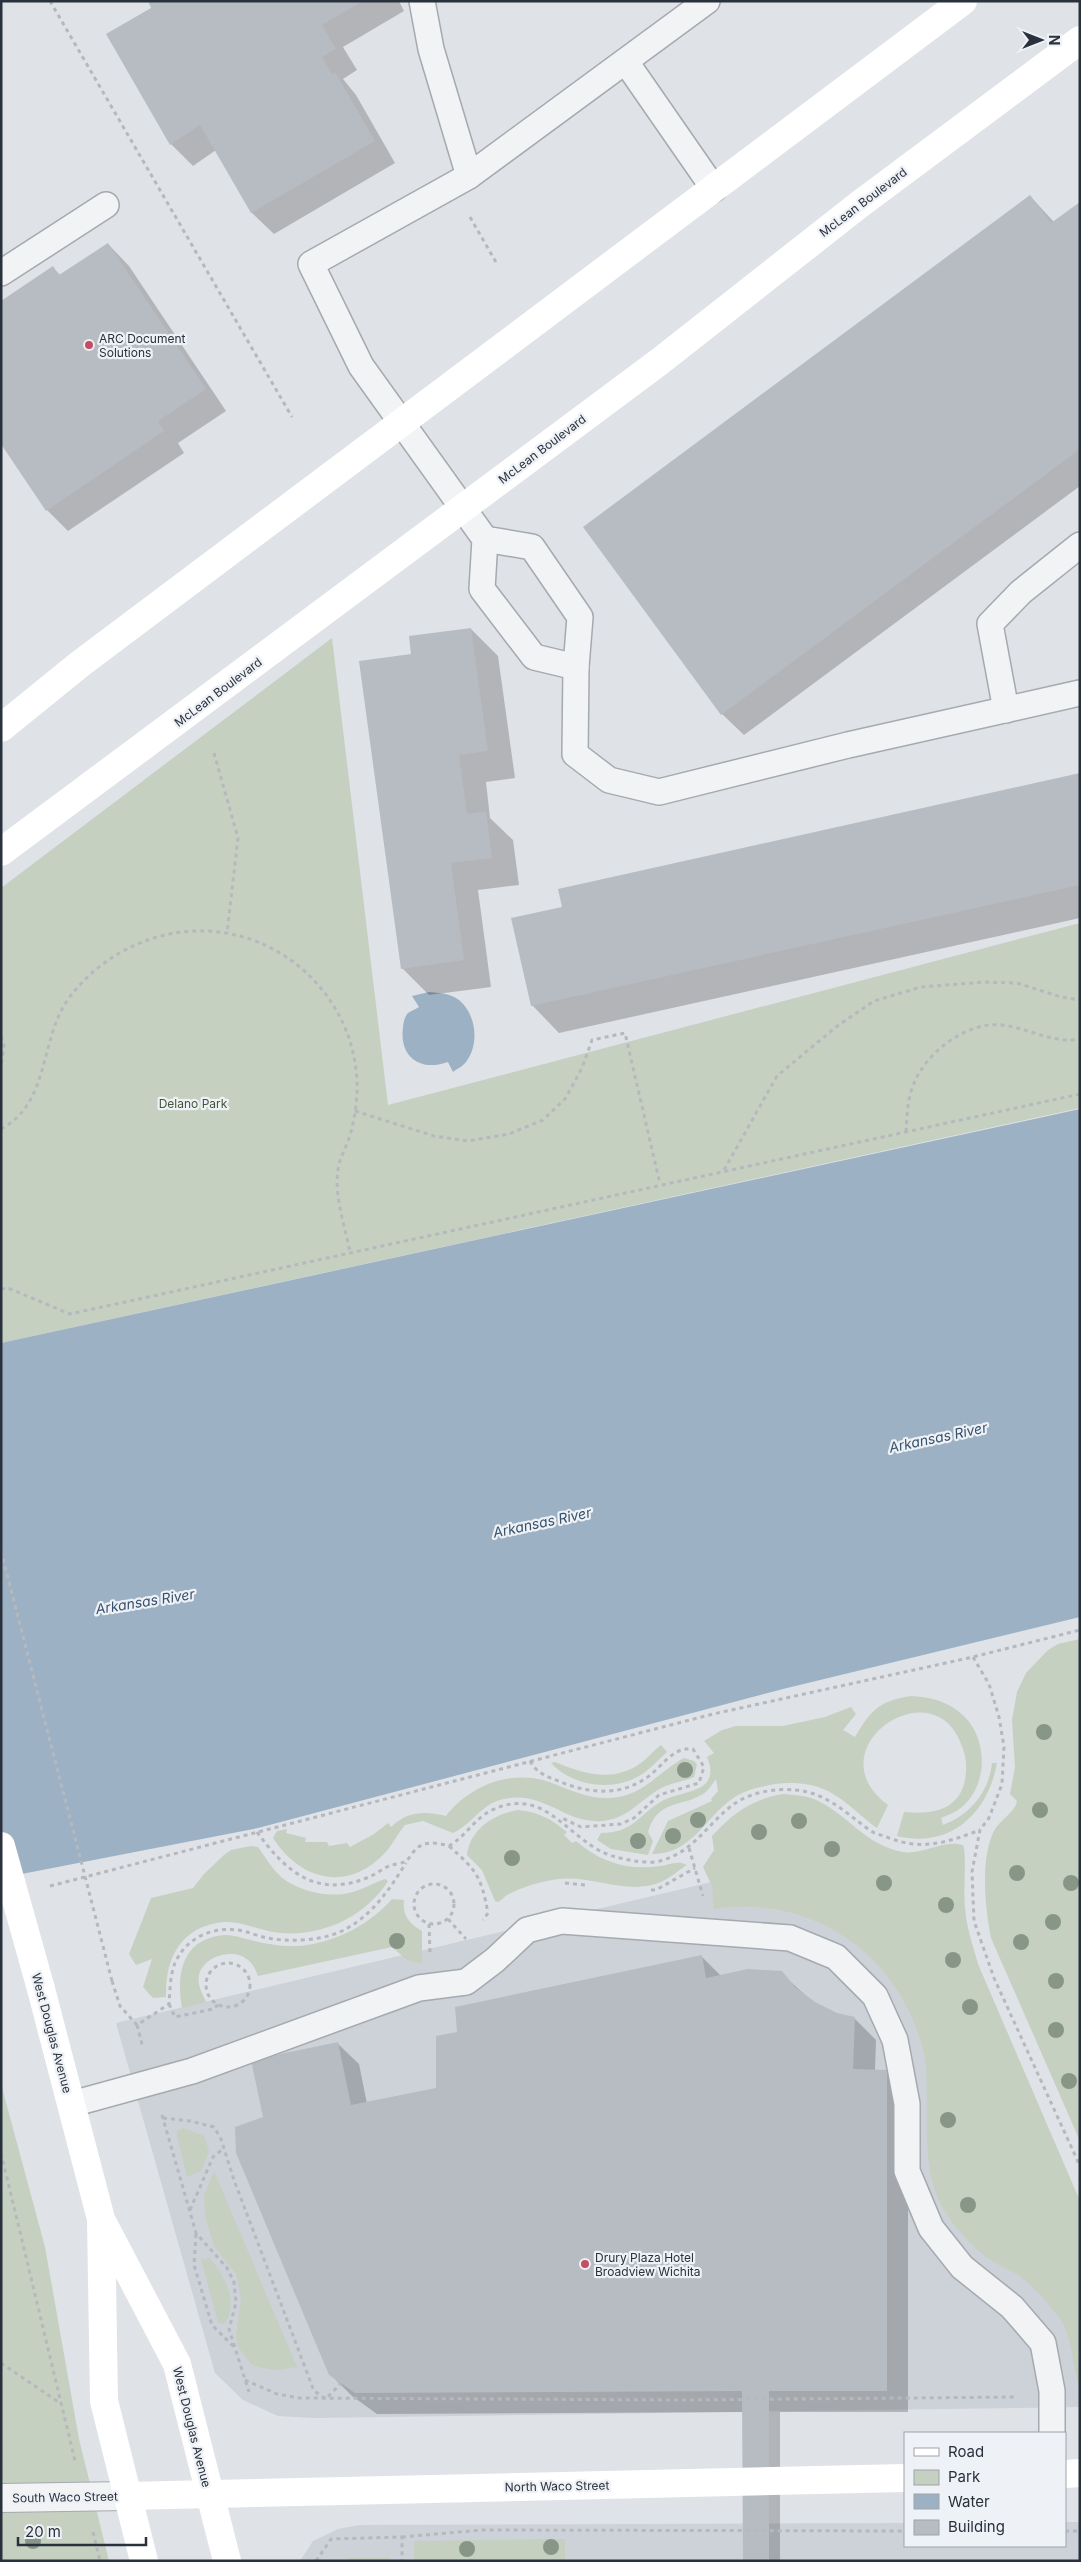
<svg xmlns="http://www.w3.org/2000/svg" width="1081" height="2562" font-family="Inter,sans-serif">
<style>
.built{fill:#cdd1d8}
.green{fill:#c5d0c1}
.water{fill:#9db1c4}
.shadow{fill:#0003}
.building{fill:#b7bcc3}
.lines{fill:none;stroke-linecap:round;stroke-linejoin:round}
.lane-casing{stroke:#a5a9b0;stroke-width:28}
.street-casing{stroke:#a5a9b0;stroke-width:30}
.path{stroke:#b5b9be;stroke-width:3;stroke-dasharray:4 4;stroke-linecap:butt}
.lane{stroke:#f1f3f5;stroke-width:25}
.street{stroke:#f1f3f5;stroke-width:28}
.secondary{stroke:#fff;stroke-width:28}
.path-bridge{stroke:#b5b9be;stroke-width:3;stroke-dasharray:4 4;stroke-linecap:butt}
.secondary-bridge{stroke:#fff;stroke-width:28}
.tree{fill:#879687}
.poi-dot{fill:#c14e64;stroke:#eef1f5;stroke-width:2}
.labels{text-anchor:middle;dominant-baseline:central;stroke-width:4.5;stroke-linejoin:round;paint-order:stroke}
.street-label{font-size:12px;fill:#29313c;stroke:#eef1f5}
.poi-label{font-size:12px;fill:#29313c;stroke:#eef1f5;text-anchor:start}
.park-label{font-size:12px;fill:#3f5738;stroke:#eef1f5}
.water-label{font-size:14px;font-style:italic;fill:#37516c;stroke:#eef1f5}
</style>
<rect width="100%" height="100%" fill="#dfe2e7"/>
<g class="built">
<path d="M 762,1870 L 887,1910 L 1080,2321 L 1080,2407 L 313,2418 L 278,2416 L 243,2400 L 215,2373 L 116,2023 Z"/>
<path d="M 1065,2522 L 1080,2522 L 1080,2561 L 300,2561 L 313,2541 L 338,2529 L 360,2525 L 905,2523 L 905,2546 L 1065,2546 Z"/>
</g>
<g class="green">
<path d="M 332,638 L 388,1105 L 1080,923 L 1080,1108 L 1,1343 L 1,888 Z"/>
<path d="M 1080,1639 L 1080,2141 L 991,1938 C 985,1908 980,1858 994,1831 C 1000,1820 1016,1811 1017,1801 L 1010,1794 L 1015,1767 L 1012,1720 L 1017,1692 L 1026,1673 L 1048,1650 L 1058,1644 Z"/>
<path d="M 911,1696 C 928,1697 944,1700 958,1711 C 988,1733 990,1783 962,1807 C 956,1812 948,1815 941,1818 L 943,1825 C 970,1815 989,1792 992,1763 L 997,1763 C 988,1813 951,1849 897,1836 L 904,1812 C 943,1816 968,1804 966,1762 C 965,1754 962,1745 958,1737 C 925,1672 815,1751 888,1805 L 877,1828 C 860,1816 847,1801 828,1791 C 811,1783 793,1782 775,1784 C 760,1787 744,1790 732,1799 C 704,1819 692,1854 652,1854 L 668,1821 L 712,1801 L 711,1799 L 718,1791 L 716,1779 C 712,1784 709,1790 703,1794 C 680,1808 658,1799 648,1832 L 653,1841 L 648,1855 L 611,1849 L 597,1840 L 601,1833 C 635,1833 639,1813 664,1800 C 684,1790 722,1793 707,1757 L 714,1753 L 704,1741 L 722,1730 L 736,1726 L 783,1726 L 825,1717 L 851,1707 L 856,1714 L 843,1730 L 855,1737 C 871,1710 879,1701 911,1696 Z"/>
<path d="M 661,1745 L 667,1752 C 658,1760 649,1771 637,1777 C 610,1792 571,1785 551,1763 L 555,1762 C 584,1774 613,1783 641,1763 C 648,1758 654,1750 661,1745 Z"/>
<path d="M 684,1758 L 694,1761 L 697,1764 L 694,1777 C 682,1782 669,1783 658,1790 C 638,1802 627,1819 602,1821 C 563,1824 543,1788 500,1800 C 480,1806 471,1825 453,1833 L 423,1821 L 405,1825 C 398,1833 393,1844 385,1853 C 347,1893 300,1880 273,1838 L 277,1831 L 287,1829 L 286,1833 L 306,1838 L 305,1842 L 327,1842 L 329,1846 L 347,1843 L 350,1847 L 374,1834 L 388,1823 L 391,1827 C 408,1811 424,1811 446,1816 C 470,1785 513,1768 552,1783 C 575,1792 593,1801 619,1797 C 646,1792 661,1770 684,1758 Z"/>
<path d="M 783,1794 C 793,1795 804,1795 814,1799 C 847,1813 864,1845 903,1852 C 923,1855 944,1839 963,1845 C 967,1855 963,1892 965,1907 C 966,1927 973,1945 978,1964 L 1080,2201 L 1080,2387 C 1071,2366 1074,2339 1060,2319 C 1049,2304 1036,2289 1021,2277 C 1010,2269 996,2265 985,2256 C 970,2244 953,2226 943,2208 C 918,2164 931,2107 925,2059 C 923,2044 916,2027 910,2013 C 874,1937 797,1896 714,1909 L 712,1886 L 703,1867 L 714,1850 L 712,1836 C 733,1813 752,1799 783,1794 Z"/>
<path d="M 518,1810 C 539,1812 551,1819 567,1832 L 564,1835 L 572,1843 L 576,1841 C 600,1862 628,1871 660,1866 C 670,1865 677,1860 687,1865 C 679,1870 670,1878 661,1882 C 627,1896 594,1875 558,1879 C 542,1881 522,1887 507,1895 C 504,1897 502,1900 498,1902 L 495,1901 L 482,1870 L 467,1855 C 470,1829 494,1814 518,1810 Z"/>
<path d="M 251,1846 L 258,1847 C 266,1858 273,1871 285,1880 C 304,1893 334,1899 356,1891 C 366,1888 375,1882 385,1879 L 388,1881 C 364,1919 317,1939 273,1932 C 257,1929 240,1921 224,1922 C 181,1926 165,1958 166,1997 L 153,1998 L 143,1987 L 152,1959 L 136,1965 L 129,1954 L 151,1898 L 193,1888 L 204,1874 L 224,1855 L 231,1850 Z"/>
<path d="M 392,1899 L 404,1900 C 402,1915 409,1924 422,1931 L 422,1964 L 407,1960 L 392,1947 L 258,1976 C 256,1970 253,1964 248,1960 C 234,1947 203,1956 199,1975 C 197,1985 202,1993 206,2002 L 182,2008 C 176,1974 182,1938 225,1935 C 234,1935 242,1938 251,1940 C 268,1945 290,1948 307,1945 C 340,1940 371,1923 392,1899 Z"/>
<path d="M 1,2084 L 45,2247 L 79,2439 L 109,2561 L 1,2561 Z"/>
<path d="M 183,2128 L 204,2136 L 209,2151 L 201,2171 L 187,2177 L 177,2135 L 177,2131 Z"/>
<path d="M 214,2171 L 297,2367 L 276,2370 L 258,2367 L 251,2364 L 238,2347 L 236,2337 L 241,2298 L 236,2274 L 214,2246 L 206,2219 L 204,2196 Z"/>
<path d="M 209,2258 C 224,2273 240,2304 224,2324 L 218,2322 L 201,2259 Z"/>
<path d="M 565,2539 L 565,2561 L 414,2561 L 414,2541 Z"/>
<rect x="348" y="2558" width="42" height="3"/>
</g>
<g class="water">
<path d="M 429,992 C 439,993 450,993 459,1000 C 476,1014 480,1044 466,1062 C 463,1066 457,1069 453,1072 L 448,1062 C 421,1072 399,1057 403,1028 C 403,1023 405,1016 408,1013 C 411,1011 416,1009 419,1007 L 412,996 Z"/>
<path d="M 1080,1109 L 1080,1617 L 787,1688 L 258,1828 L 1,1878 L 1,1343 Z"/>
</g>
<g class="shadow">
<path d="M 149,1 L 399,1 L 404,11 L 343,47 L 357,70 L 343,79 L 356,95 L 395,163 L 274,234 L 252,213 L 216,150 L 193,166 L 171,144 L 108,35 L 153,8 Z"/>
<path d="M 1030,196 L 1054,222 L 1080,203 L 1080,486 L 744,735 L 722,714 L 585,527 Z"/>
<path d="M 108,244 L 129,266 L 226,411 L 178,443 L 184,453 L 68,531 L 47,510 L 53,268 L 61,276 Z"/>
<path d="M 471,629 L 498,656 L 515,778 L 486,782 L 490,818 L 513,840 L 519,885 L 478,890 L 491,987 L 429,995 L 402,968 L 412,655 Z"/>
<path d="M 1080,774 L 1080,918 L 559,1033 L 532,1005 L 563,908 Z"/>
<path d="M 701,1956 L 721,1976 L 781,1973 L 814,2003 L 837,2014 L 854,2018 L 876,2040 L 875,2071 L 886,2071 L 908,2093 L 908,2412 L 780,2412 L 780,2561 L 745,2561 L 743,2412 L 377,2414 L 352,2396 L 330,2374 L 264,2118 L 337,2043 L 359,2064 L 367,2104 L 438,2089 L 458,2033 Z"/>
</g>
<g class="building">
<path d="M 148,1 L 363,1 L 322,25 L 336,49 L 322,57 L 332,74 L 335,72 L 375,141 L 251,213 L 200,125 L 170,145 L 106,34 L 151,8 Z"/>
<path d="M 1030,195 L 1051,223 L 1080,202 L 1080,449 L 721,715 L 583,527 Z"/>
<path d="M 108,243 L 206,389 L 158,421 L 164,431 L 46,511 L 1,444 L 1,301 L 53,266 L 59,275 Z"/>
<path d="M 471,628 L 488,751 L 459,755 L 467,814 L 486,811 L 492,858 L 451,863 L 464,960 L 401,969 L 359,661 L 411,654 L 409,636 Z"/>
<path d="M 1080,773 L 1080,885 L 531,1006 L 511,918 L 562,907 L 558,889 Z"/>
<path d="M 702,1955 L 706,1978 L 748,1969 L 782,1971 L 795,1987 L 815,2002 L 837,2013 L 855,2017 L 853,2069 L 887,2070 L 887,2391 L 769,2391 L 769,2561 L 743,2561 L 742,2391 L 355,2393 L 329,2375 L 236,2153 L 235,2127 L 263,2117 L 251,2060 L 338,2042 L 351,2105 L 436,2088 L 436,2036 L 457,2032 L 455,2007 Z"/>
</g>
<g class="lines">
<g class="lane-casing">
<g id="lane">
<path d="M 422,1 L 431,49 L 469,176 L 311,264 L 361,366 L 485,539 L 482,589 L 534,657 L 576,667 L 580,617 L 532,547 L 485,539"/>
<path d="M 626,62 L 714,189"/>
<path d="M 469,176 L 707,1"/>
<path d="M 1,273 L 106,205"/>
<path d="M 576,667 L 575,754 L 609,780 L 659,792 L 848,745 L 1080,693"/>
<path d="M 1006,710 L 990,624 L 1021,592 L 1080,545"/>
<path d="M 72,2104 L 192,2071 L 419,1988 L 466,1982 L 495,1960 L 527,1930 L 562,1921 L 790,1938 L 836,1957 L 875,1996 L 895,2040 L 907,2104 L 907,2171 L 931,2228 L 962,2267 L 1012,2307 L 1043,2343 L 1052,2391 L 1052,2433"/>
</g>
</g>
<g class="street-casing">
<path id="street" d="M 1,2498 L 128,2496"/>
</g>
<g class="path">
<path d="M 50,1 L 292,417"/>
<path d="M 470,217 L 497,264"/>
<path d="M 214,753 L 238,838 L 227,933"/>
<path d="M 1,1036 L 4,1046 L 1,1066"/>
<path d="M 355,1111 L 434,1136 L 468,1141 L 509,1134 L 543,1120 L 565,1099 L 582,1068 L 592,1040 L 625,1033 L 660,1184"/>
<path d="M 1,1129 C 51,1102 39,1039 69,998 C 101,955 153,929 206,931 C 291,934 360,1007 357,1093 C 356,1108 354,1123 349,1138 C 346,1148 339,1159 338,1170 C 334,1196 345,1226 350,1252"/>
<path d="M 906,1132 C 907,1116 907,1101 913,1086 C 924,1054 966,1021 1002,1025 C 1029,1028 1052,1044 1080,1039"/>
<path d="M 724,1170 L 777,1076 L 836,1027 L 874,1001 L 921,987 L 985,982 L 1017,983 L 1061,997 L 1080,1000"/>
<path d="M 1,1289 L 8,1288 L 70,1314 L 1080,1094"/>
<path d="M 973,1657 L 989,1684 L 999,1717 L 1004,1747 L 1002,1784 L 989,1818 L 980,1830 L 975,1856 L 972,1872 L 974,1921 L 994,1978 L 1080,2166"/>
<path d="M 530,1761 C 537,1774 548,1777 561,1782 C 587,1793 618,1796 643,1780 C 661,1770 671,1746 693,1749 L 704,1767 L 699,1783 L 659,1795 L 634,1818 L 621,1824 L 581,1827 L 560,1817"/>
<path d="M 257,1832 C 286,1872 317,1899 369,1877 C 376,1874 382,1869 389,1866 C 394,1864 400,1864 404,1862 C 408,1861 409,1857 412,1854 C 421,1840 435,1842 449,1846 C 466,1836 475,1818 492,1810 C 539,1788 561,1827 595,1848 C 607,1856 620,1858 634,1861 C 642,1862 653,1863 660,1861 C 694,1852 708,1823 734,1804 C 751,1792 776,1788 796,1790 C 826,1793 845,1812 868,1829 C 874,1834 882,1835 889,1838 C 923,1851 948,1842 980,1830"/>
<path d="M 449,1846 C 477,1871 481,1876 488,1913 L 483,1920"/>
<path d="M 689,1848 L 703,1896"/>
<path d="M 565,1883 L 586,1885"/>
<circle cx="434" cy="1904" r="20"/>
<path d="M 50,1886 L 713,1714 L 973,1657 L 1080,1630"/>
<path d="M 651,1890 L 656,1890 L 695,1868"/>
<path d="M 448,1919 L 466,1939"/>
<path d="M 429,1924 L 430,1952"/>
<circle cx="228" cy="1985" r="22"/>
<path d="M 112,1981 L 120,2006 L 137,2025 L 169,2004 C 170,1991 170,1975 175,1963 C 186,1938 211,1927 237,1930 C 247,1931 257,1936 267,1938 C 289,1942 321,1941 342,1931 C 372,1916 389,1890 406,1863"/>
<path d="M 169,2004 L 175,2017 L 213,2009 L 218,2005"/>
<path d="M 137,2025 L 143,2048"/>
<path d="M 162,2115 L 196,2233 L 227,2268 L 234,2282 L 236,2303 L 229,2329 L 249,2392"/>
<path d="M 163,2118 L 190,2121 L 214,2127 L 221,2139 L 234,2180 L 314,2391 L 326,2399 L 341,2383"/>
<path d="M 1,2153 L 75,2461"/>
<path d="M 190,2210 L 213,2157 L 224,2148"/>
<path d="M 196,2234 L 194,2265 L 212,2325 L 235,2348"/>
<path d="M 1,2363 L 60,2403"/>
<path d="M 245,2380 L 277,2394 L 300,2398 L 685,2400 L 1016,2397"/>
<path d="M 1065,2531 L 1080,2531"/>
<path d="M 93,2532 L 100,2561"/>
<path d="M 402,2537 L 482,2530 L 905,2531"/>
<path d="M 316,2561 L 331,2539 L 402,2537 L 402,2561"/>
</g>
<use href="#lane" class="lane"/>
<use href="#street" class="street"/>
<g class="secondary">
<path d="M 1,728 L 80,664 L 963,1"/>
<path d="M 1,852 L 659,362 L 860,204 L 1080,40"/>
<path d="M 41,1989 L 101,2219 L 104,2401 L 144,2561"/>
<path d="M 104,2225 L 177,2364 L 227,2561"/>
<path d="M 1065,2474 L 1080,2473"/>
<path d="M 128,2496 L 905,2478"/>
</g>
<path class="path-bridge" d="M 1,1551 L 112,1981"/>
<path class="secondary-bridge" d="M 1,1846 L 41,1989"/>
</g>
<g class="tree">
<circle cx="1044" cy="1732" r="8"/>
<circle cx="685" cy="1770" r="8"/>
<circle cx="1040" cy="1810" r="8"/>
<circle cx="698" cy="1820" r="8"/>
<circle cx="799" cy="1821" r="8"/>
<circle cx="759" cy="1832" r="8"/>
<circle cx="673" cy="1836" r="8"/>
<circle cx="638" cy="1841" r="8"/>
<circle cx="832" cy="1849" r="8"/>
<circle cx="512" cy="1858" r="8"/>
<circle cx="1017" cy="1873" r="8"/>
<circle cx="884" cy="1883" r="8"/>
<circle cx="1071" cy="1883" r="8"/>
<circle cx="946" cy="1905" r="8"/>
<circle cx="1053" cy="1922" r="8"/>
<circle cx="397" cy="1941" r="8"/>
<circle cx="1021" cy="1942" r="8"/>
<circle cx="953" cy="1960" r="8"/>
<circle cx="1056" cy="1981" r="8"/>
<circle cx="970" cy="2007" r="8"/>
<circle cx="1056" cy="2030" r="8"/>
<circle cx="1069" cy="2081" r="8"/>
<circle cx="948" cy="2120" r="8"/>
<circle cx="968" cy="2205" r="8"/>
<circle cx="33" cy="2541" r="8"/>
<circle cx="551" cy="2547" r="8"/>
<circle cx="467" cy="2549" r="8"/>
</g>
<g class="poi-dot">
<circle cx="89" cy="345" r="5"/>
<circle cx="585" cy="2264" r="5"/>
</g>
<g class="labels">
<g class="street-label">
<text transform="translate(863 202) rotate(-37)">McLean Boulevard</text>
<text transform="translate(542 449) rotate(-37)">McLean Boulevard</text>
<text transform="translate(218 692) rotate(-37)">McLean Boulevard</text>
<text transform="translate(52 2033) rotate(75)">West Douglas Avenue</text>
<text transform="translate(192 2427) rotate(76)">West Douglas Avenue</text>
<text transform="translate(557 2486) rotate(-1)">North Waco Street</text>
<text transform="translate(65 2497) rotate(-1)">South Waco Street</text>
</g>
<g class="poi-label">
<text x="99" y="338">ARC Document<tspan x="99" dy="14">Solutions</tspan></text>
<text x="595" y="2257">Drury Plaza Hotel<tspan x="595" dy="14">Broadview Wichita</tspan></text>
</g>
<g class="park-label">
<text x="193" y="1103">Delano Park</text>
</g>
<g class="water-label">
<text transform="translate(938 1437) rotate(-12)">Arkansas River</text>
<text transform="translate(542 1522) rotate(-12)">Arkansas River</text>
<text transform="translate(145 1601) rotate(-9)">Arkansas River</text>
</g>
</g>
<rect width="1081" height="2562" fill="none" stroke="#29313c" stroke-width="5"/>
<rect x="904" y="2432" width="162" height="115" fill="#eef1f5" stroke="#9fa4ab"/>
<rect x="914" y="2448" width="25" height="8" fill="#ffffff" stroke="#9fa4ab"/>
<text x="948" y="2457" font-size="15" fill="#29313c">Road</text>
<rect x="914" y="2470" width="25" height="15" fill="#c5d0c1" stroke="#9fa4ab"/>
<text x="948" y="2482" font-size="15" fill="#29313c">Park</text>
<rect x="914" y="2494" width="25" height="15" fill="#9db1c4" stroke="#9fa4ab"/>
<text x="948" y="2507" font-size="15" fill="#29313c">Water</text>
<rect x="914" y="2520" width="25" height="15" fill="#b7bcc3" stroke="#9fa4ab"/>
<text x="948" y="2532" font-size="15" fill="#29313c">Building</text>
<g transform="translate(1041 40) rotate(90)" stroke="#eef1f5" stroke-width="4" paint-order="stroke">
<path d="M0-4L9 19L0 12L-9 19Z" fill="#29313c"/>
<text y="-8" font-size="14" font-weight="bold" text-anchor="middle" fill="#29313c">N</text>
</g>
<path d="M18 2537v8h128v-8" fill="none" stroke="#29313c" stroke-width="2.5"/>
<text x="25" y="2537" font-size="15" fill="#29313c" stroke="#eef1f5" stroke-width="4" paint-order="stroke">20 m</text>
</svg>
